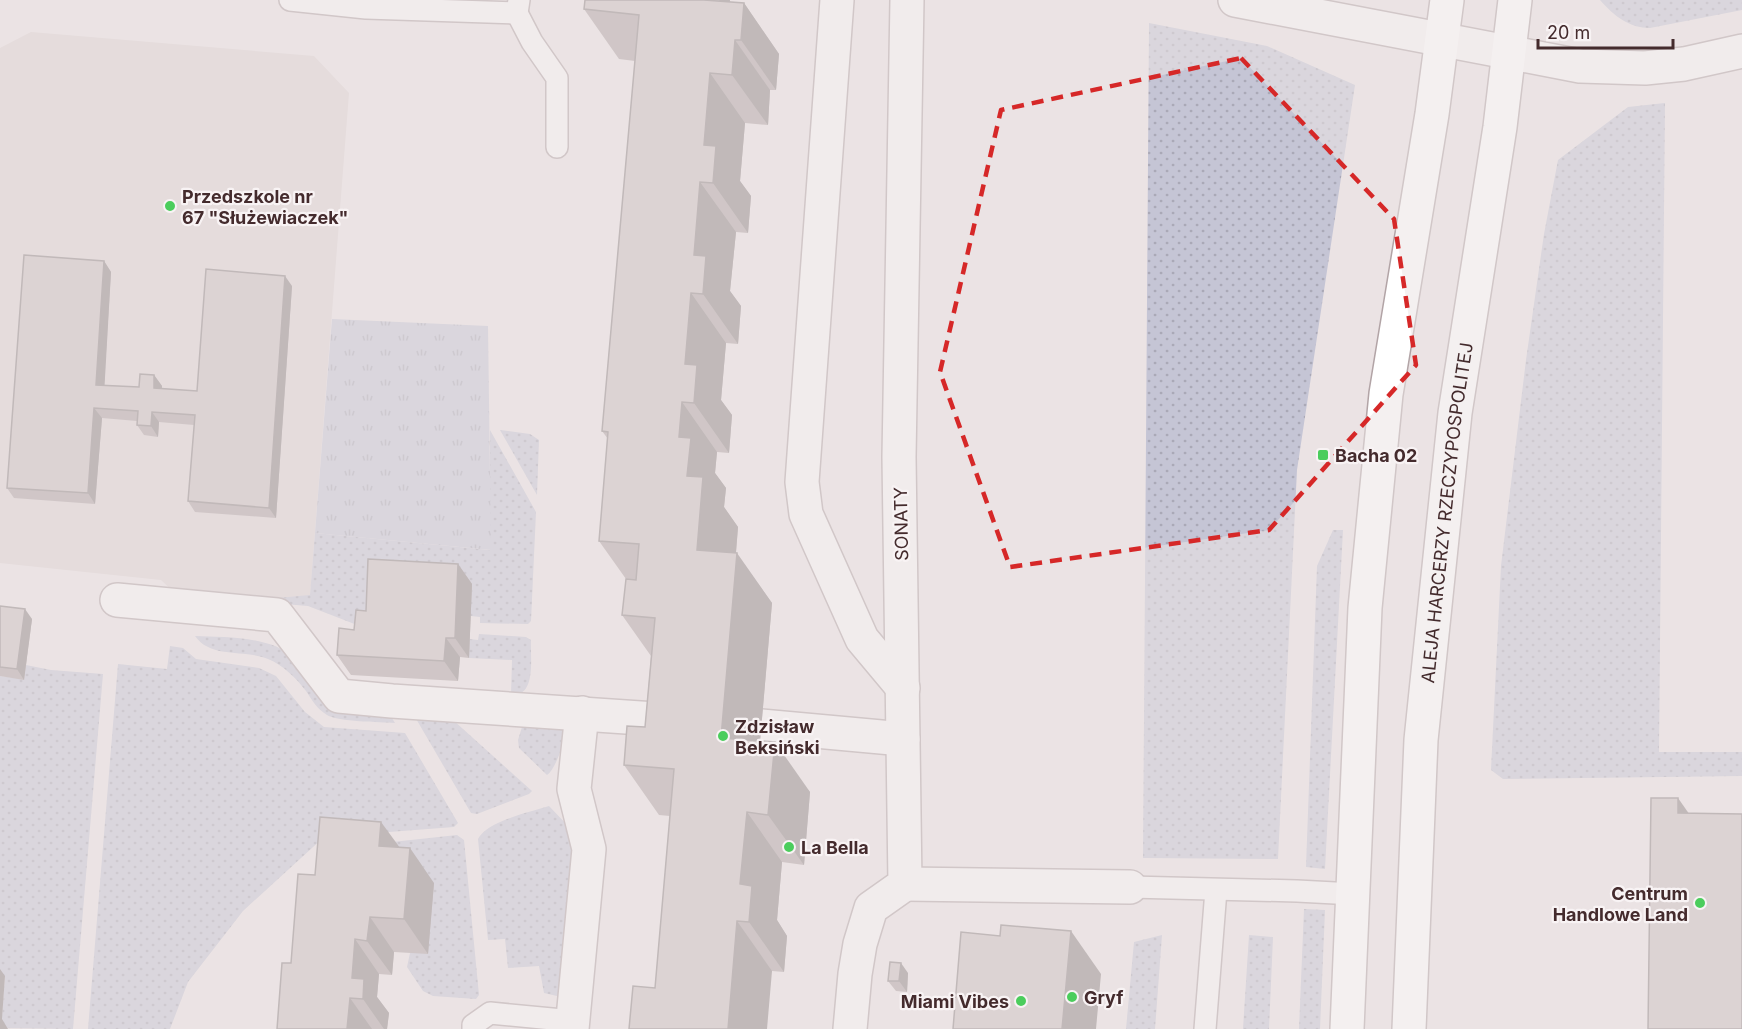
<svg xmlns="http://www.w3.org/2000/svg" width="1742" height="1029" font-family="Inter,sans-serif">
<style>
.built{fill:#ddd2d3}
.grass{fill:url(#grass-dots)}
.park{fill:url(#park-tufts)}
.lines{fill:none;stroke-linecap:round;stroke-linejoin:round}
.lane-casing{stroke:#b2a4a6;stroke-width:24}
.street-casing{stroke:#b2a4a6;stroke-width:36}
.secondary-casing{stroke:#b2a4a6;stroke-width:36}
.lane{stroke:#f9f6f7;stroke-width:21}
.street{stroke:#f9f6f7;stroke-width:33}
.secondary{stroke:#fff;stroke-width:33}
.wall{fill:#afa3a4}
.shaded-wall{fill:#8e8586}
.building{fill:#cbbebf;stroke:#8e8586;stroke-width:1.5}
.marked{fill:none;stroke:#d62828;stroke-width:4.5;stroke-dasharray:12 8;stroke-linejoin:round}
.poi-dot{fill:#4bcd5c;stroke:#f8f3f4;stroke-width:2}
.labels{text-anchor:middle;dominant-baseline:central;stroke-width:4.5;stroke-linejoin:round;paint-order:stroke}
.poi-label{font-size:18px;font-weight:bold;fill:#442b2d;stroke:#f8f3f4;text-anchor:start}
.street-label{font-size:18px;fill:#442b2d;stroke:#f8f3f4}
</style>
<defs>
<pattern id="grass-dots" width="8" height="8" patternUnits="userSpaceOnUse" patternTransform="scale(1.5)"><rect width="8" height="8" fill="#c5c5d5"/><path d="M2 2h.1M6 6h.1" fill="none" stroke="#aaa9b7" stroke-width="1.8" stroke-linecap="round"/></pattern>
<pattern id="park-tufts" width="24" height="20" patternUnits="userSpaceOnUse" patternTransform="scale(1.5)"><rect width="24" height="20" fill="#c5c5d5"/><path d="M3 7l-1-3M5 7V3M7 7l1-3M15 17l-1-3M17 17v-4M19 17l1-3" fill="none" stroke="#aaa9b7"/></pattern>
</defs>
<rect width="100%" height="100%" fill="#ebe3e4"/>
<path class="built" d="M 31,32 L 314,56 L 349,93 L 310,596 L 247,601 L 178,596 L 161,580 L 0,563 L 0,48 Z"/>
<g class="grass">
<path d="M 1600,0 L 1742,0 L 1742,10 L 1650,28 C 1629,28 1614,16 1600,0 Z"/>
<path d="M 1149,23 L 1267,46 L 1355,85 L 1297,470 L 1278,859 L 1143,858 Z"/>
<path d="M 1665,103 L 1659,752 L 1742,752 L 1742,776 L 1503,779 L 1491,770 L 1501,566 L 1526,360 L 1544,234 L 1558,160 L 1628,107 Z"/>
<path d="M 490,430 L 536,512 L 531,621 L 528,624 L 480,623 L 480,617 L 471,616 L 370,630 L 308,606 L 247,601 L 310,595 L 315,533 L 490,550 Z"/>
<path d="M 500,430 L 530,434 L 539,440 L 537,495 Z"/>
<path d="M 1333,530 L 1343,530 L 1325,869 L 1306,867 L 1317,566 Z"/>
<path d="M 479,634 L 526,637 L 531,640 C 530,657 537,697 511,695 L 512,660 L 469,658 L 469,639 L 478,640 Z"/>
<path d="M 195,636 C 224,637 272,636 294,658 C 308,672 318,692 328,709 L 390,715 L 395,723 C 380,722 338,722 327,715 C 317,709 312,700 306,691 C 296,678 283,665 268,659 C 244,649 211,659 195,636 Z"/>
<path d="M 170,646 L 183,648 L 196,659 L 259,668 L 276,676 L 305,712 L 324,727 L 405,733 L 458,823 L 454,827 L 324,837 L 243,911 L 188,982 L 170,1029 L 88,1029 L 118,664 L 167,669 Z"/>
<path d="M 26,665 L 51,670 L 103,674 L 73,1029 L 1,1028 L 5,977 L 0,976 L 0,676 L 24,679 Z"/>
<path d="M 415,717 L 453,720 L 532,791 L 529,794 L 477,814 L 471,813 Z"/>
<path d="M 522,727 L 568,729 C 564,741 556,769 547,775 L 519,748 L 518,740 Z"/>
<path d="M 549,806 L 570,828 L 574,840 L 564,993 L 557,996 L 544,993 L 539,966 L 508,968 L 505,939 L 488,940 L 478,839 C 487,821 530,812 549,806 Z"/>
<path d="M 457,835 L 464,840 L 479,995 L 476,999 L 433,996 L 423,991 L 407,967 L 410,953 L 428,953 L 404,880 L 346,847 Z"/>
<path d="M 1304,909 L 1325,910 L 1320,1029 L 1299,1029 Z"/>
<path d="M 1162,935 L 1155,1029 L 1126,1029 L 1134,942 Z"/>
<path d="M 1249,935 L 1273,937 L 1269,1029 L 1243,1029 Z"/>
</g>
<path class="park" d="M 332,319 L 488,326 L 491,550 L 315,533 Z"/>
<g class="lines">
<g class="lane-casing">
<g id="lane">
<path d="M 290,0 L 366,8 L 517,13 L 519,0"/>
<path d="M 517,13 L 532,42 L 557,78 L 557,147"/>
<path d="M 1130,887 L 1297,891 L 1354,894"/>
<path d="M 473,1029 L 473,1025 L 490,1013 L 573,1021"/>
<path d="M 1205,1029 L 1216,890"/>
</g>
</g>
<g class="street-casing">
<g id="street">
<path d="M 837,0 L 802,482 L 806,514 L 862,639 L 903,688"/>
<path d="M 1235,0 L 1580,66 L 1645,68 L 1684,64 L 1742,51"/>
<path d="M 117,600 L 277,615 L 339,696 L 392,701 L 685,721"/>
<path d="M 761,726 L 903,739"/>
<path d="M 905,884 L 1130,887"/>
<path d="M 572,1029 L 589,849 L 574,789 L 582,713"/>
<path d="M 850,1029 L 855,974 L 860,944 L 871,908 L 905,884 L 899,457 L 907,0"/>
</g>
</g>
<g class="secondary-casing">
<g id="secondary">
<path d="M 1347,1029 L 1365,608 L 1386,394 L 1432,114 L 1447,0"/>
<path id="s1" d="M 1409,1029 L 1421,740 L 1455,413 L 1500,127 L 1515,0"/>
</g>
</g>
<use href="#lane" class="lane"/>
<use href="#street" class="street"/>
<use href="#secondary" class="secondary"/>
</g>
<g class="wall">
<path d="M 585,0 L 730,0 L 729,2 L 744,3 L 779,54 L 776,90 L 770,90 L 768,125 L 745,123 L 740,181 L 751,196 L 748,233 L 736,232 L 730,291 L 741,306 L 738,344 L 726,343 L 721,400 L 732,415 L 729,453 L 717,452 L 715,473 L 726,488 L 724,507 L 738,527 L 736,553 L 772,603 L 760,741 L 810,792 L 804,865 L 782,862 L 777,920 L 787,936 L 784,972 L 772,971 L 655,988 L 670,816 L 659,815 L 624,765 L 645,727 L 651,656 L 622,615 L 626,579 L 599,541 L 608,439 L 602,431 L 635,61 L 619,59 L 584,9 Z"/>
<path d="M 104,261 L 111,272 L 104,385 L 139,387 L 154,375 L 162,386 L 162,389 L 197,391 L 292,286 L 276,518 L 195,512 L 188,501 L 194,425 L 159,422 L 158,437 L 144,435 L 137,425 L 137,421 L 102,418 L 95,504 L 14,498 L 7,488 Z"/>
<path d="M 458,564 L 472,584 L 469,658 L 460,657 L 458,681 L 351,675 L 337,655 L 366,611 Z"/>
<path d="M 0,606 L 32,619 L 24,680 L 0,676 Z"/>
<path d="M 315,875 L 434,883 L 428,954 L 394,952 L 392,975 L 379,974 L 377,997 L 389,1013 L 387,1029 L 277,1029 L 291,963 Z"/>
<path d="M 908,973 L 907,992 L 896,991 L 888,981 Z"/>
</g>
<g class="shaded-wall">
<path d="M 719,0 L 730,0 L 728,13 Z"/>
<path d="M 744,3 L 779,54 L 776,90 L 741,40 Z"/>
<path d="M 735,40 L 770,90 L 768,125 L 732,75 Z"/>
<path d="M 710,73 L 745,123 L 740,181 L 751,196 L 748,233 L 713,183 L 704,145 Z"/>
<path d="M 700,182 L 736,232 L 730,291 L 741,306 L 738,344 L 703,294 L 694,255 Z"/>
<path d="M 104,261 L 111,272 L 104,395 L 96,385 Z"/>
<path d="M 285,276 L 292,286 L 276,518 L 269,508 Z"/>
<path d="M 691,293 L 726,343 L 721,400 L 732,415 L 729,453 L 694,403 L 685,364 Z"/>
<path d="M 154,375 L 162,386 L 161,398 L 154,388 Z"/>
<path d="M 682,402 L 717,452 L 715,473 L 726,488 L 724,507 L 738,527 L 732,600 L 697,550 L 687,476 L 679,437 Z"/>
<path d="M 94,408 L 102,418 L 95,504 L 88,493 Z"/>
<path d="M 152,412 L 159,422 L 158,437 L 151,426 Z"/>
<path d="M 737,553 L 772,603 L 756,788 L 721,738 Z"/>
<path d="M 458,564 L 472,584 L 469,658 L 455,638 Z"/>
<path d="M 25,609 L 32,619 L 24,680 L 17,669 Z"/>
<path d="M 446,638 L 460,657 L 458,681 L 444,661 Z"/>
<path d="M 775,742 L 810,792 L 804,865 L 768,815 Z"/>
<path d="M 1678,798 L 1692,818 L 1678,813 Z"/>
<path d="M 747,812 L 782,862 L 777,920 L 787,936 L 784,972 L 749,922 L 740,884 Z"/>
<path d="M 381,822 L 406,856 L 379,846 Z"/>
<path d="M 410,848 L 434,883 L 428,954 L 404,919 Z"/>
<path d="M 370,917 L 394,952 L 392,975 L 367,941 Z"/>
<path d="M 737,921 L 772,971 L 767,1029 L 728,1029 Z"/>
<path d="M 1071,931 L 1101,974 L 1096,1029 L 1062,1029 Z"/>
<path d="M 355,939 L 379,974 L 377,997 L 389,1013 L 387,1029 L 384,1029 L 363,999 L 352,978 Z"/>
<path d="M 901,963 L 908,973 L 907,992 L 899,981 Z"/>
<path d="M 0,969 L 5,976 L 2,1019 L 8,1029 L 0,1029 Z"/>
<path d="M 350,998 L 372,1029 L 347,1029 Z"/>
</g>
<g class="building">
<path d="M 585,0 L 704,0 L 744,3 L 741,40 L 735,40 L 732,75 L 710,73 L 704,145 L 716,146 L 713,183 L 700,182 L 694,255 L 706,256 L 703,294 L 691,293 L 685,364 L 697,365 L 694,403 L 682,402 L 679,437 L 691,438 L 687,476 L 703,477 L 697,550 L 737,553 L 721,738 L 775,742 L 768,815 L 747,812 L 740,884 L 752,886 L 749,922 L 737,921 L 728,1029 L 629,1029 L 633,986 L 655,988 L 674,769 L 624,765 L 627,726 L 645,727 L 655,618 L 622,615 L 626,579 L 636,580 L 639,544 L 599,541 L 608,432 L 602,431 L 639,15 L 584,9 Z"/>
<path d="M 24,255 L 104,261 L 96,385 L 139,387 L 140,374 L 154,375 L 154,388 L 197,391 L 206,269 L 285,276 L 269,508 L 188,501 L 195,415 L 152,412 L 151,426 L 137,425 L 138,411 L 94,408 L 88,493 L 7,488 Z"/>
<path d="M 368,559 L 458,564 L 455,638 L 446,638 L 444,661 L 337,655 L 339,628 L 354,630 L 356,610 L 366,611 Z"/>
<path d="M 0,606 L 25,609 L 17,669 L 0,667 Z"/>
<path d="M 1651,798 L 1678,798 L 1678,813 L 1742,814 L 1742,1029 L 1648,1029 Z"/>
<path d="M 320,817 L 381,822 L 379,846 L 410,848 L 404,919 L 370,917 L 367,941 L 355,939 L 352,978 L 364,979 L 363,999 L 350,998 L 347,1029 L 277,1029 L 282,963 L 291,963 L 298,874 L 315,875 Z"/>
<path d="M 1001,925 L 1071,931 L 1062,1029 L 953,1029 L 961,932 L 1000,936 Z"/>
<path d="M 890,962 L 901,963 L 899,981 L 888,981 Z"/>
</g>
<path d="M0 0H1742V1029H0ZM 1241,58 L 1394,219 L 1416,365 L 1269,530 L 1010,567 L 940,372 L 1001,110 Z" fill="#ebe3e4" fill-opacity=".55" fill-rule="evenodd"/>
<path class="marked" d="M 1241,58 L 1394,219 L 1416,365 L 1269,530 L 1010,567 L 940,372 L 1001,110 Z"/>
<g class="poi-dot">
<circle cx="170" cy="206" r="6"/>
<rect x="1317" y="449" width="12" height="12" rx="3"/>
<circle cx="723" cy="736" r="6"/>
<circle cx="789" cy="847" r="6"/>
<circle cx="1700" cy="903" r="6"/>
<circle cx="1072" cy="997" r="6"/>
<circle cx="1021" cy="1001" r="6"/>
</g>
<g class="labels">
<g class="poi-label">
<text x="182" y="196">Przedszkole nr<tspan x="182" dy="21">67 "Służewiaczek"</tspan></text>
<text x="1335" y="455">Bacha 02</text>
<text x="735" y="726">Zdzisław<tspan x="735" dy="21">Beksiński</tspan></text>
<text x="801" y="847">La Bella</text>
<text x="1688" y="893" text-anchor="end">Centrum<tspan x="1688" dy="21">Handlowe Land</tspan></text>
<text x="1084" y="997">Gryf</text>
<text x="1009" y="1001" text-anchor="end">Miami Vibes</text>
</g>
<g class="street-label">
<text stroke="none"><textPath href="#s1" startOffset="518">ALEJA HARCERZY RZECZYPOSPOLITEJ</textPath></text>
<text transform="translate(901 524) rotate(-91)">SONATY</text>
</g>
</g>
<path d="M1538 39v9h135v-9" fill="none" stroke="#442b2d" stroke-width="3"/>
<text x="1547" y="39" font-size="18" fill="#442b2d" stroke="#f8f3f4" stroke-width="4.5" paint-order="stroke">20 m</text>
</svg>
